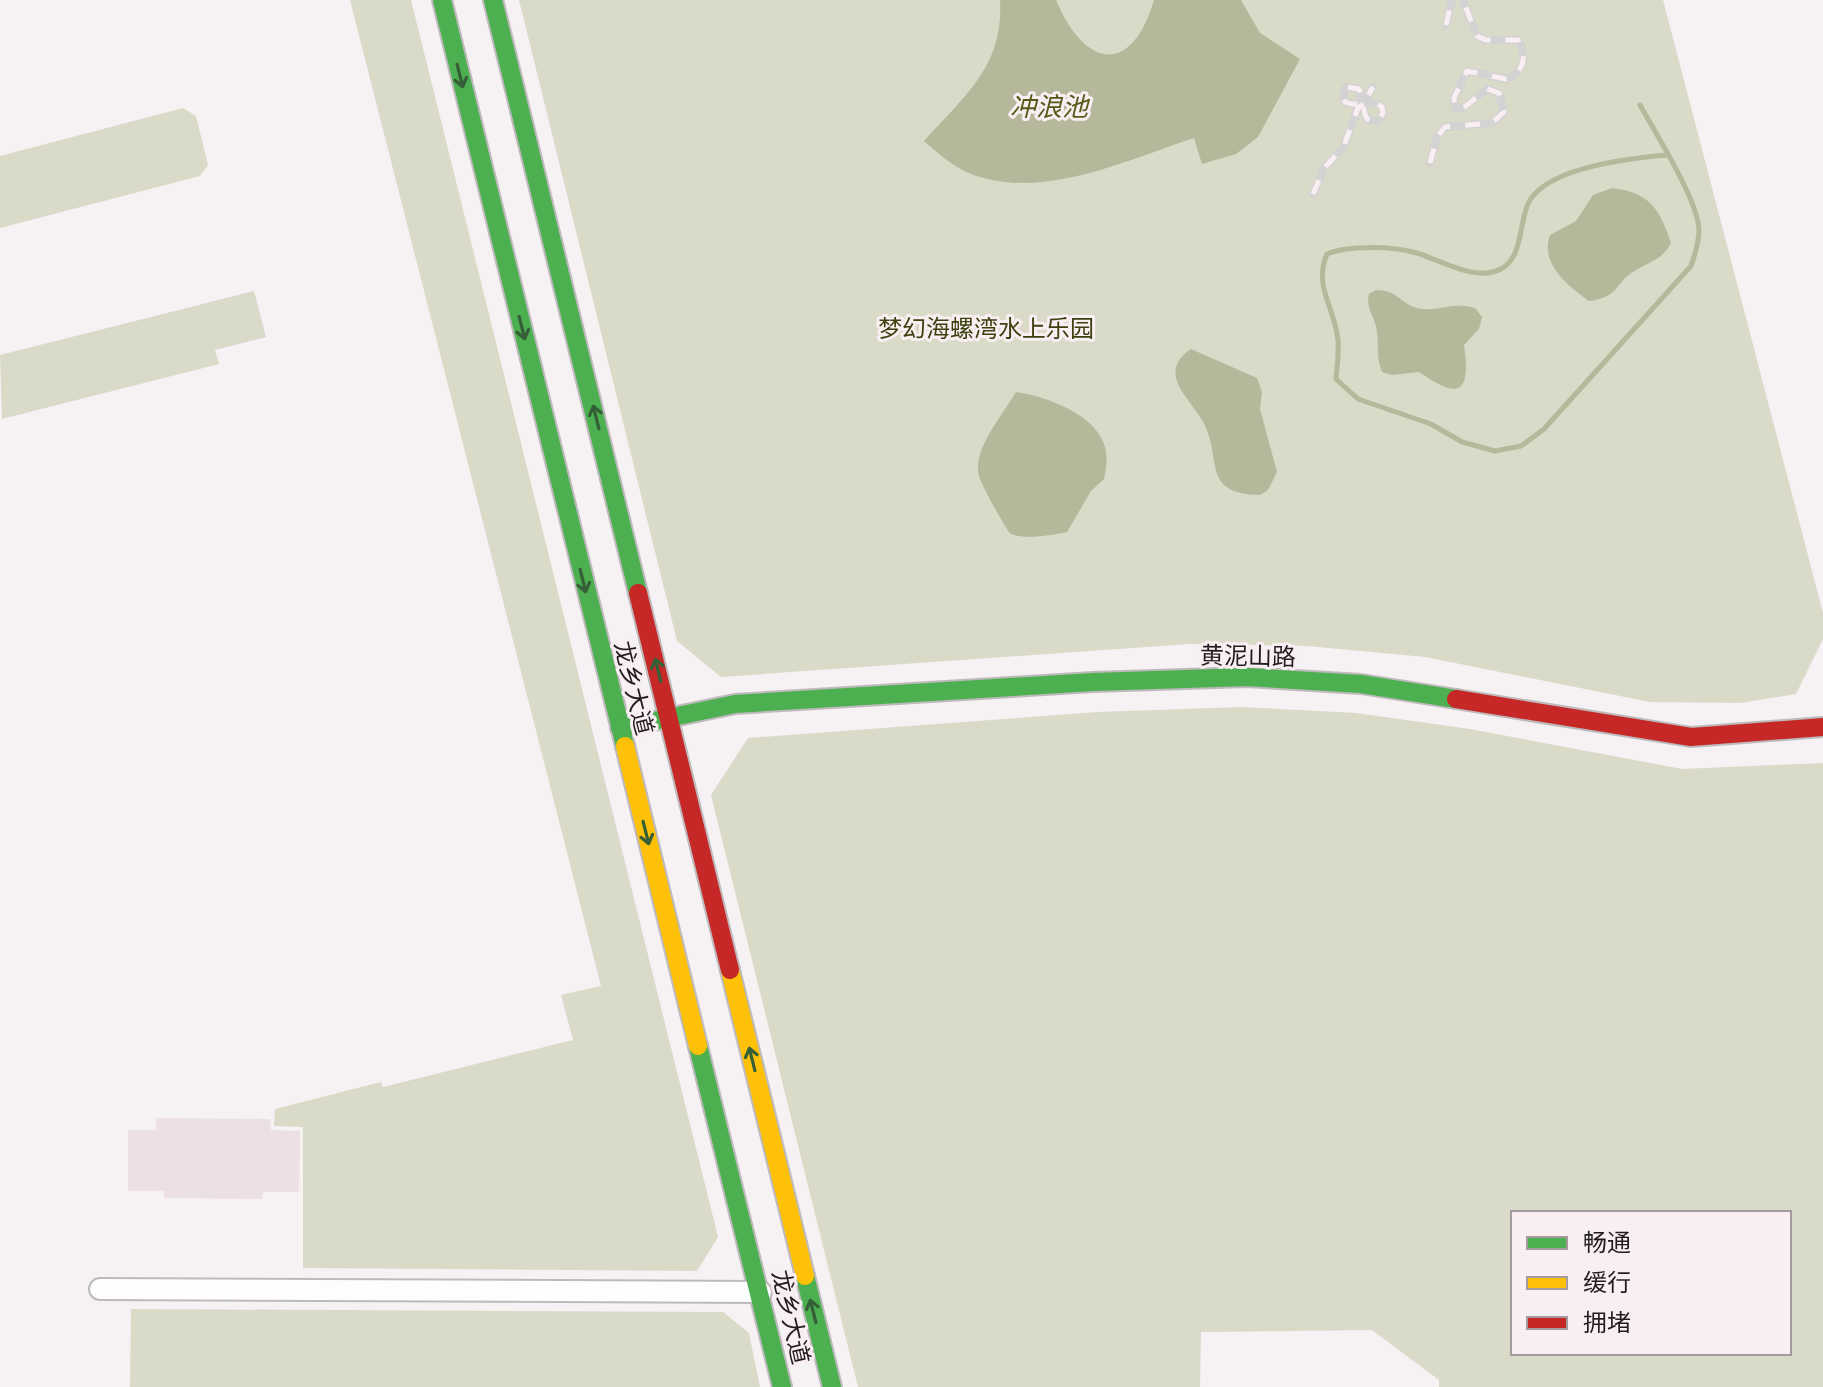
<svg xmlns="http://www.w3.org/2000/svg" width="1823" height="1387" font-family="Montserrat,'Noto Sans SC',sans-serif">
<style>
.built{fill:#ede0e4}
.green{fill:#d9dac8;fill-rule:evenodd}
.water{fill:#b5b89b}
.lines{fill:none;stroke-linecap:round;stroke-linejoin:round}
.stream{stroke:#b5b89b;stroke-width:5}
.street-casing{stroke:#bebabb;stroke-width:24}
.fast-casing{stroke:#bebabb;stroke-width:22}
.slow-casing{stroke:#bebabb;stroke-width:22}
.jam-casing{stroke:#bebabb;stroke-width:22}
.street{stroke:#fefdfd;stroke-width:20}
.fast{stroke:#4caf50;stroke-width:18}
.slow{stroke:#ffc107;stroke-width:18}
.jam{stroke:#c62828;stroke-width:18}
.rail-casing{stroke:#d4d3d4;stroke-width:8}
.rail{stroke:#f9eef2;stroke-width:5;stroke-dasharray:15;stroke-linecap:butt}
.oneway{stroke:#355f36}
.labels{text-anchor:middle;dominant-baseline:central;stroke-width:6;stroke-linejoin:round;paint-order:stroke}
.park-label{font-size:24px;fill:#3b400e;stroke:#f9eef2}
.street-label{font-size:24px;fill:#221e20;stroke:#f9eef2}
.water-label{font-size:26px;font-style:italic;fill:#545b18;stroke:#f9eef2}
</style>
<rect width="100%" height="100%" fill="#f6f1f3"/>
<path class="built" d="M 156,1118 L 270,1119 L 271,1130 L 300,1131 L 299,1192 L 263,1192 L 262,1199 L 164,1198 L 164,1191 L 128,1191 L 128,1130 L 156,1130 Z"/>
<g class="green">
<path d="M 350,0 L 411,0 L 718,1237 L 697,1271 L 303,1268 L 303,1127 L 274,1126 L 275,1109 L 381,1082 L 383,1087 L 573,1040 L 561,995 L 601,986 Z"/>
<path d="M 519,0 L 1663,0 L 1823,613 L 1823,639 L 1796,694 L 1740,703 L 1650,702 L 1425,657 L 1307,646 L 1189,644 L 721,677 L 677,641 Z"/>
<path d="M 183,108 L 196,116 L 208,165 L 200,176 L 0,228 L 0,156 Z"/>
<path d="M 254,291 L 266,337 L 215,350 L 219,364 L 2,419 L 0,355 Z"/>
<path d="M 1243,707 L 1356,713 L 1470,729 L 1682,769 L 1823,763 L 1823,1387 L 1439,1387 L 1439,1380 L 1372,1330 L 1201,1332 L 1200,1387 L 858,1387 L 711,795 L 748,738 L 1097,712 ZM 1513,1213 L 1789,1213 L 1789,1353 L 1513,1353 Z"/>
<path d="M 131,1309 L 723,1312 L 749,1333 L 760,1387 L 130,1387 Z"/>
</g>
<g class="water">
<path d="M 1000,0 L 1056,0 C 1084,67 1131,78 1154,0 L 1241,0 L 1260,33 L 1300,59 L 1258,137 L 1236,154 L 1202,164 L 1194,138 C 1127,160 1044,200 974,175 C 955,169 938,153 924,141 C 965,95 1004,66 1000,0 Z"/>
<path d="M 1612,188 C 1649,192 1660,209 1671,243 C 1661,261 1652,260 1636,270 C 1613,283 1621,297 1589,301 C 1567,285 1540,264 1550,235 L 1576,221 L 1593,195 Z"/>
<path d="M 1376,290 C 1398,290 1399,303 1417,308 C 1438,313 1451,301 1475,308 L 1482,317 L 1479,329 L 1464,345 C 1471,394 1459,400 1419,372 L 1392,375 L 1382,372 C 1376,358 1379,346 1377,332 C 1376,318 1365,308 1369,294 Z"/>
<path d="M 1191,349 L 1257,378 L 1262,392 L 1260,409 L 1277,472 L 1268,490 L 1260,495 C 1200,494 1223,458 1203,422 C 1191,399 1155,373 1191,349 Z"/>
<path d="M 1016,392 C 1046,396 1097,415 1105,447 C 1108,458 1106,469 1104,479 L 1091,491 L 1067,532 C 1051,535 1027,540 1011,534 C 1007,532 980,482 979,476 C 977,469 978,458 981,451 C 988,432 1005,410 1016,392 Z"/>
</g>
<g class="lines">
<path class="stream" d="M 1640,105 C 1656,134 1698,200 1699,230 C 1699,243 1695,254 1691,266 L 1544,429 L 1521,446 L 1495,451 L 1462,442 L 1431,424 L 1358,399 L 1336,379 C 1337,366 1339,353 1338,340 C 1335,308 1313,286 1327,254 C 1349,245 1393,246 1417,253 C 1439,260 1470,278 1493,272 C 1526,264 1517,221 1530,200 C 1551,167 1632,158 1667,155"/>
<g class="street-casing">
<path id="street" d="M 100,1289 L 761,1292"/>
</g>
<g class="fast-casing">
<g id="fast">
<path d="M 442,0 L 625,746"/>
<path d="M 493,0 L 638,593"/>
<path d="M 620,728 L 735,704 L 1093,682 L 1247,677 L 1361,684 L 1456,699"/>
<path d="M 698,1046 L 782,1387"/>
<path d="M 805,1276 L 832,1387"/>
</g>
</g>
<g class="slow-casing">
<g id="slow">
<path d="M 625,746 L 698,1046"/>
<path d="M 730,970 L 805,1276"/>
</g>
</g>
<g class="jam-casing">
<g id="jam">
<path d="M 638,593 L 730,970"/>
<path d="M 1456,699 L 1691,737 L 1823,727"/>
</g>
</g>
<use href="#street" class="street"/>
<use href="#fast" class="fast"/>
<use href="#slow" class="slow"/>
<use href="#jam" class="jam"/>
<g class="rail-casing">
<g id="rail">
<path d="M 1446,25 L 1452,0"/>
<path d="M 1430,163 L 1437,137 L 1445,127 L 1492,123 L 1504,112 L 1499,93 L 1487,89 L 1462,109 L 1455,108 L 1454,98 L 1467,71 L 1506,79 C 1524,73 1528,55 1518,40 L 1486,40 L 1477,36 L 1463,0"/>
<path d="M 1313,194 L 1325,167 L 1343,148 L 1358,108 C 1366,101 1374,101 1382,107 L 1383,113 L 1378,122 L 1367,119 C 1362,109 1363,99 1359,89 L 1346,87 L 1343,95 L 1345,102 C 1361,108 1366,100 1373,87"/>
</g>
</g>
<use href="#rail" class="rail"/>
</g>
<defs><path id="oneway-shaft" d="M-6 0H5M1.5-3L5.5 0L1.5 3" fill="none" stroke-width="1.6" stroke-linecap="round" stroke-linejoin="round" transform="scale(2)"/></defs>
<g class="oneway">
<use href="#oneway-shaft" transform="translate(460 76) rotate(76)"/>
<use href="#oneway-shaft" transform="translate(522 328) rotate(76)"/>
<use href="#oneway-shaft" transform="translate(596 417) rotate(-104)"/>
<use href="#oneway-shaft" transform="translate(583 581) rotate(76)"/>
<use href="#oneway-shaft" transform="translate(658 670) rotate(-104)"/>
<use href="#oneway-shaft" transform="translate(646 833) rotate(76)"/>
<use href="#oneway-shaft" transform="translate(752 1059) rotate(-104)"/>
<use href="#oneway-shaft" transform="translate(813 1311) rotate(-104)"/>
</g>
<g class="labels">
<g class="park-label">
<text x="986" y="328">梦幻海螺湾水上乐园</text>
</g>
<g class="street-label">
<text transform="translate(1248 656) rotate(1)">黄泥山路</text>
<text transform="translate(634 688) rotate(76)">龙乡大道</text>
<text transform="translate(791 1317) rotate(77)">龙乡大道</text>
</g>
<g class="water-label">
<text x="1049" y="107">冲浪池</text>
</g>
</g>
<rect x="1511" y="1211" width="280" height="144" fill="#f9eef2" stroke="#a39b9e" stroke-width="2"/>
<rect x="1527" y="1237" width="40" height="12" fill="#4caf50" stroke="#a39b9e" stroke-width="2"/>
<text x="1583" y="1251" font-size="24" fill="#221e20">畅通</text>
<rect x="1527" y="1277" width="40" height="12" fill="#ffc107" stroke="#a39b9e" stroke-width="2"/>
<text x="1583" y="1291" font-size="24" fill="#221e20">缓行</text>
<rect x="1527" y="1317" width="40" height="12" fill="#c62828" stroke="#a39b9e" stroke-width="2"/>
<text x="1583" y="1331" font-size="24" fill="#221e20">拥堵</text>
</svg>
